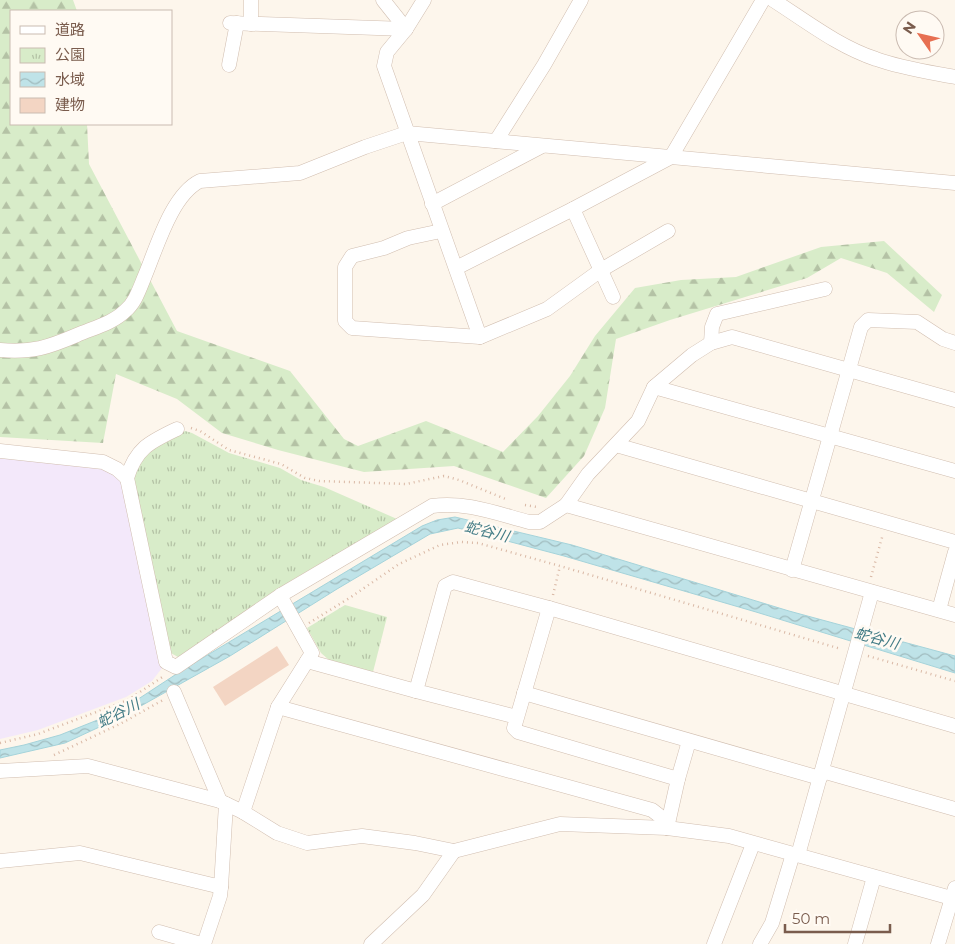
<svg xmlns="http://www.w3.org/2000/svg" width="955" height="944" font-family="Montserrat,'Noto Sans JP',sans-serif">
<style>
.education{fill:#f3e8fa}
.forest{fill:url(#forest-firs)}
.park{fill:url(#park-tufts)}
.water{fill:url(#water-waves);stroke:#a5d3da}
.building{fill:#f3d5c3}
.lines{fill:none;stroke-linecap:round;stroke-linejoin:round}
.minor-casing{stroke:#d1beb0;stroke-width:15}
.path{stroke:#d9b8a5;stroke-width:2.5;stroke-dasharray:1 4;stroke-linecap:butt}
.minor{stroke:#fff;stroke-width:14}
.labels{text-anchor:middle;dominant-baseline:central;stroke-width:5;stroke-linejoin:round;paint-order:stroke}
.water-label{font-size:15px;font-style:italic;fill:#437c86;stroke:#fffaf3}
</style>
<defs>
<pattern id="forest-firs" width="22" height="20" patternUnits="userSpaceOnUse" patternTransform="scale(1.25)"><rect width="22" height="20" fill="#d8ecc9"/><path d="M5 1l3.5 6h-7zM16 11l3.5 6h-7z" fill="#b4c2a5"/></pattern>
<pattern id="park-tufts" width="24" height="20" patternUnits="userSpaceOnUse" patternTransform="scale(1.25)"><rect width="24" height="20" fill="#d8ecc9"/><path d="M3 7l-1-3M5 7V3M7 7l1-3M15 17l-1-3M17 17v-4M19 17l1-3" fill="none" stroke="#b4c2a5"/></pattern>
<pattern id="water-waves" width="16" height="10" patternUnits="userSpaceOnUse" patternTransform="scale(1.25)"><rect width="16" height="10" fill="#bfe3e8"/><path d="M0 5q4-4 8 0t8 0" fill="none" stroke="#a0bbbe"/></pattern>
</defs>
<rect width="100%" height="100%" fill="#fdf6ec"/>
<path class="education" d="M 0,457 L 100,468 L 109,471 L 124,483 L 162,668 L 152,681 L 126,697 L 38,730 L 0,739 Z"/>
<path class="forest" d="M 0,0 L 73,0 L 77,11 L 11,11 L 11,124 L 87,124 L 89,164 L 177,331 L 290,371 L 344,439 L 358,446 L 426,421 L 503,452 L 538,416 L 570,376 L 595,336 L 635,288 L 681,280 L 736,277 L 821,247 L 884,241 L 942,295 L 934,312 L 887,273 L 841,258 L 807,278 L 670,320 L 616,339 L 605,408 L 584,456 L 546,498 L 454,466 L 364,472 L 278,450 L 222,433 L 177,399 L 116,374 L 103,443 L 0,437 Z"/>
<g class="park">
<path d="M 185,431 L 192,433 L 229,453 L 280,468 L 301,480 L 324,487 L 397,519 L 292,580 L 178,657 L 169,652 L 132,475 C 142,451 162,441 185,431 Z"/>
<path d="M 345,605 L 387,617 L 373,672 L 329,660 L 321,653 L 307,628 Z"/>
</g>
<path class="water" d="M 455,517 L 572,545 L 789,611 L 955,656 L 955,673 L 756,612 L 564,556 L 458,528 L 430,534 L 337,589 L 230,656 L 123,716 L 65,743 L 0,758 L 0,750 L 24,745 L 60,735 L 120,711 L 181,671 L 422,526 L 437,520 Z"/>
<path class="building" d="M 277,646 L 289,665 L 225,706 L 213,687 Z"/>
<g class="lines">
<g class="minor-casing">
<g id="minor">
<path d="M 251,0 L 251,24"/>
<path d="M 383,0 L 406,29"/>
<path d="M 424,0 L 406,29 L 387,52 L 384,66 L 480,337"/>
<path d="M 773,0 C 806,21 839,47 876,59 C 901,68 929,72 955,77"/>
<path d="M 230,23 L 406,29"/>
<path d="M 229,65 L 237,23"/>
<path d="M 496,141 L 544,65 L 581,0"/>
<path d="M 432,204 L 542,146"/>
<path d="M 573,209 L 613,297"/>
<path d="M 441,231 L 408,238 L 384,248 L 352,256 L 345,267 L 345,321 L 352,328 L 480,337 L 547,309 L 601,270 L 668,231"/>
<path d="M 456,268 L 573,209 L 671,157 L 763,0"/>
<path d="M 711,343 L 712,327 L 717,314 L 825,289"/>
<path d="M 0,350 C 32,353 49,347 77,335 C 93,328 113,323 125,311 C 135,303 139,290 144,278 C 156,250 171,195 200,181 L 300,173 L 365,147 L 407,133 L 955,183"/>
<path d="M 654,387 L 692,355 L 711,343 L 732,337 L 955,400"/>
<path d="M 177,429 C 150,442 136,448 127,478 L 166,662 L 176,667 L 281,595 L 432,506 C 465,501 498,514 529,522 L 540,522 L 566,505"/>
<path d="M 616,445 L 955,542"/>
<path d="M 0,451 L 103,462 L 117,469 L 127,478"/>
<path d="M 955,471 L 654,387 L 638,421 L 588,474 L 566,505 L 955,615"/>
<path d="M 792,570 L 861,327 L 868,320 L 917,322 L 943,339 L 955,343"/>
<path d="M 549,608 L 955,726"/>
<path d="M 939,610 L 955,552"/>
<path d="M 307,661 L 416,691"/>
<path d="M 174,692 L 220,801"/>
<path d="M 524,693 L 820,778"/>
<path d="M 278,707 L 652,810 L 661,817 L 667,828"/>
<path d="M 517,717 L 416,691 L 445,586 L 453,582 L 549,608 L 514,728 L 518,732 L 678,779"/>
<path d="M 0,771 L 88,766 L 220,801 L 243,812 L 277,833 L 307,843 L 362,836 L 415,843 L 454,851 L 560,824 L 667,828 L 729,836 L 955,899"/>
<path d="M 822,771 L 955,809"/>
<path d="M 243,812 L 278,707 L 312,653 L 283,601 L 281,595"/>
<path d="M 667,828 L 678,779 L 689,741"/>
<path d="M 798,855 L 872,592"/>
<path d="M 0,861 L 80,853 L 221,887 L 226,804"/>
<path d="M 159,932 L 201,944"/>
<path d="M 204,944 L 220,896 L 221,887"/>
<path d="M 371,944 L 423,895 L 454,851"/>
<path d="M 714,944 L 753,844"/>
<path d="M 760,944 L 772,923 L 793,854"/>
<path d="M 855,944 L 874,877"/>
<path d="M 938,944 L 955,888"/>
</g>
</g>
<g class="path">
<path d="M 191,428 L 200,431 L 229,450 L 281,464 L 305,478 L 319,481 L 406,484 L 444,476 L 459,480 L 508,500"/>
<path d="M 525,505 L 537,507"/>
<path d="M 871,577 L 883,534"/>
<path d="M 553,595 L 560,566"/>
<path d="M 309,623 L 351,597 L 399,564 L 440,545 L 461,542 L 478,543 L 560,566 L 841,649"/>
<path d="M 868,656 L 955,681"/>
<path d="M 0,743 L 38,734 L 128,700 L 164,676"/>
<path d="M 54,755 L 120,724 L 163,700"/>
</g>
<use href="#minor" class="minor"/>
</g>
<g class="labels">
<g class="water-label">
<text transform="translate(487 531) rotate(14)">蛇谷川</text>
<text transform="translate(877 638) rotate(15)">蛇谷川</text>
<text transform="translate(118 713) rotate(-27)">蛇谷川</text>
</g>
</g>
<rect x="10" y="10" width="162" height="115" fill="#fffaf3" stroke="#cabbb1"/>
<rect x="20" y="26" width="25" height="8" fill="#ffffff" stroke="#cabbb1"/>
<text x="55" y="35" font-size="15" fill="#7a5c4d">道路</text>
<rect x="20" y="48" width="25" height="15" fill="url(#park-tufts)" stroke="#cabbb1"/>
<text x="55" y="60" font-size="15" fill="#7a5c4d">公園</text>
<rect x="20" y="72" width="25" height="15" fill="url(#water-waves)" stroke="#cabbb1"/>
<text x="55" y="85" font-size="15" fill="#7a5c4d">水域</text>
<rect x="20" y="98" width="25" height="15" fill="#f3d5c3" stroke="#cabbb1"/>
<text x="55" y="110" font-size="15" fill="#7a5c4d">建物</text>
<g transform="translate(920 35) rotate(304)"><circle r="24" fill="#fffaf3" stroke="#cabbb1"/>
<path d="M0-4L9 19L0 12L-9 19Z" fill="#e76f51"/>
<text y="-8" font-size="14" font-weight="bold" text-anchor="middle" fill="#7a5c4d">N</text>
</g>
<path d="M785 924v8h105v-8" fill="none" stroke="#7a5c4d" stroke-width="2.5"/>
<text x="792" y="924" font-size="15" fill="#7a5c4d" stroke="#fffaf3" stroke-width="4" paint-order="stroke">50 m</text>
</svg>
